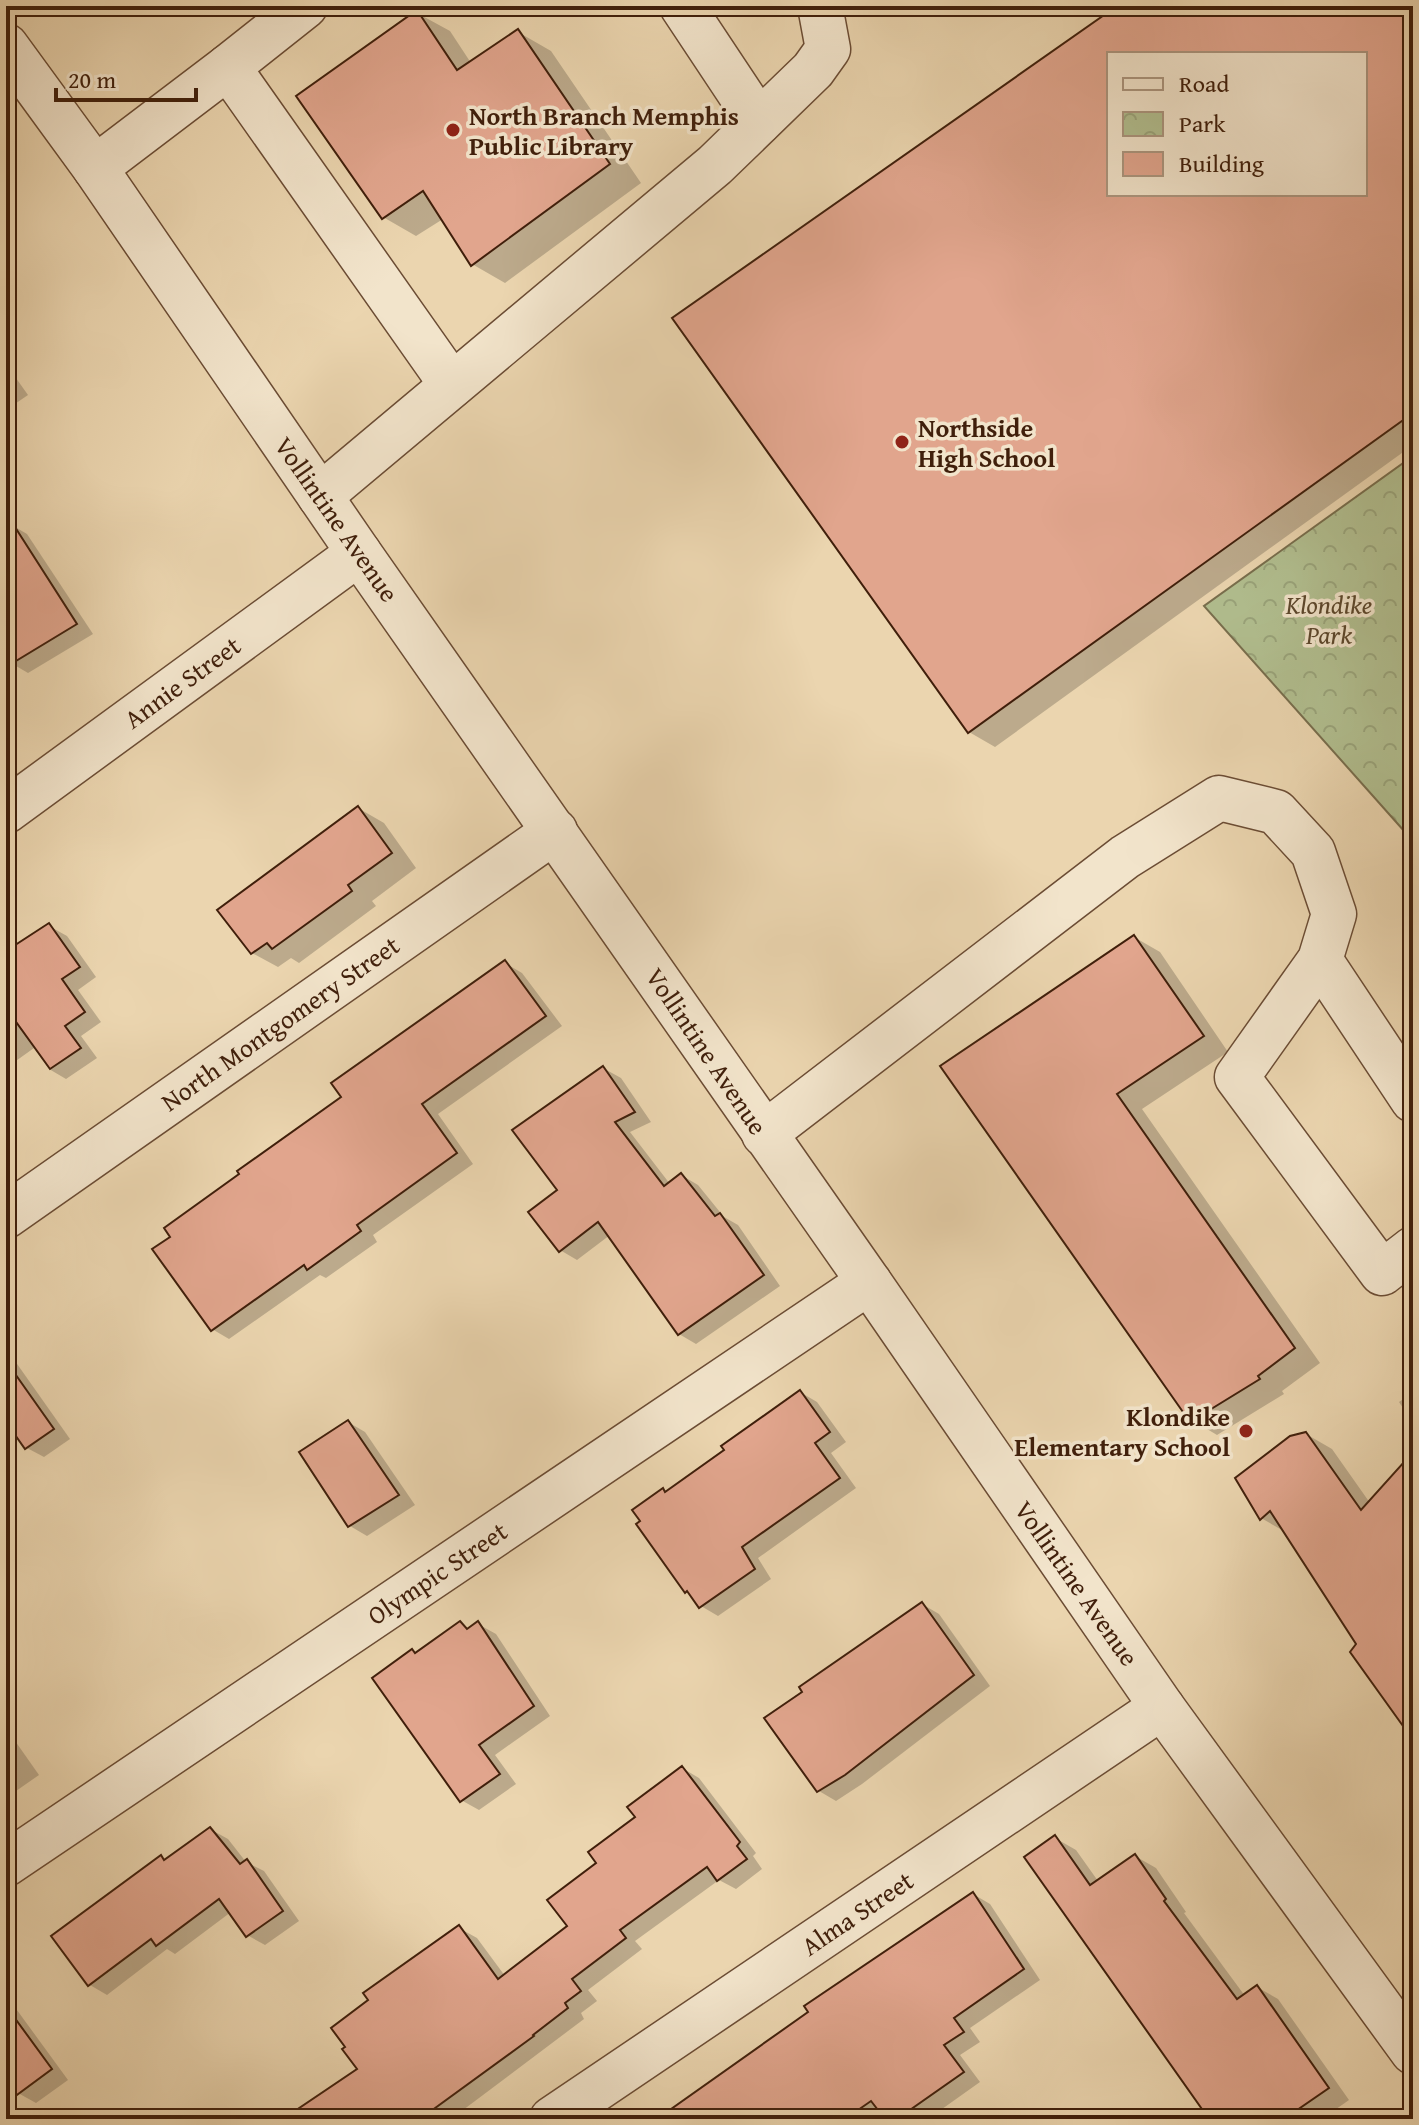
<svg xmlns="http://www.w3.org/2000/svg" width="1419" height="2125" font-family="'Gentium Book Plus',serif">
<style>
.park{fill:url(#park-crowns);stroke:#786e4d;stroke-width:2}
.shadow{fill:#0003;fill-rule:evenodd}
.building{fill:#e1a58d;stroke:#401f0b;stroke-width:2;fill-rule:evenodd}
.lines{fill:none;stroke-linecap:round;stroke-linejoin:round}
.minor-casing{stroke:#6b4c34;stroke-width:47}
.minor{stroke:#f2e4cb;stroke-width:44}
.poi-dot{fill:#8f2418;stroke:#f2e4cb;stroke-width:3}
.labels{text-anchor:middle;dominant-baseline:central;stroke-width:7;stroke-linejoin:round;paint-order:stroke}
.poi-label{font-size:26px;font-weight:bold;fill:#401f0b;stroke:#f2e4cb;text-anchor:start}
.street-label{font-size:26px;fill:#401f0b;stroke:#f2e4cb}
.park-label{font-size:26px;font-style:italic;fill:#5c472c;stroke:#f2e4cb}
</style>
<defs>
<pattern id="park-crowns" width="20" height="18" patternUnits="userSpaceOnUse" patternTransform="scale(2)"><rect width="20" height="18" fill="#b1be8f"/><path d="M2 6a3 3 0 1 1 6 0M12 15a3 3 0 1 1 6 0" fill="none" stroke="#99a37a"/></pattern>
</defs>
<rect width="100%" height="100%" fill="#ebd5af"/>
<filter id="stains"><feTurbulence type="fractalNoise" baseFrequency=".0025" numOctaves="4"/><feColorMatrix values="0 0 0 0 .2 0 0 0 0 .09 0 0 0 0 .02 0 0 0 .5 -.17"/></filter>
<radialGradient id="worn" r=".72"><stop offset=".6" stop-color="#630" stop-opacity="0"/><stop offset="1" stop-color="#630" stop-opacity=".3"/></radialGradient>
<path class="park" d="M 1413,456 L 1413,841 L 1204,606 Z"/>
<g class="shadow">
<path d="M 1120,6 L 1413,6 L 1413,445 L 995,747 L 969,732 L 675,318 ZM 1109,54 L 1365,54 L 1365,194 L 1109,194 Z"/>
<path d="M 417,13 L 450,31 L 471,63 L 518,32 L 551,51 L 641,183 L 505,283 L 472,264 L 443,219 L 416,236 L 383,217 Z"/>
<path d="M 6,364 L 28,395 L 6,410 Z"/>
<path d="M 10,524 L 27,534 L 93,634 L 28,673 L 11,663 L 6,656 L 6,527 Z"/>
<path d="M 358,808 L 384,823 L 416,868 L 372,901 L 376,906 L 299,963 L 291,958 L 278,967 L 252,953 Z"/>
<path d="M 49,926 L 67,936 L 96,977 L 78,990 L 101,1022 L 81,1036 L 97,1058 L 66,1079 L 49,1069 L 34,1048 L 6,1068 L 6,955 Z"/>
<path d="M 1134,937 L 1160,952 L 1228,1052 L 1142,1109 L 1320,1363 L 1282,1391 L 1284,1394 L 1217,1435 L 1192,1420 L 943,1067 Z"/>
<path d="M 505,963 L 522,973 L 562,1026 L 438,1114 L 473,1164 L 373,1235 L 377,1242 L 326,1278 L 320,1275 L 229,1339 L 212,1329 L 344,1098 Z"/>
<path d="M 603,1068 L 621,1078 L 651,1122 L 630,1132 L 670,1184 L 681,1175 L 698,1185 L 724,1217 L 738,1225 L 780,1286 L 696,1344 L 679,1334 L 610,1235 L 577,1260 L 560,1250 L 559,1191 Z"/>
<path d="M 6,1356 L 15,1361 L 70,1439 L 44,1457 L 27,1448 L 6,1418 Z"/>
<path d="M 800,1392 L 817,1402 L 846,1442 L 831,1453 L 856,1488 L 758,1558 L 771,1579 L 718,1616 L 701,1606 L 692,1595 L 686,1591 L 663,1490 L 668,1493 Z"/>
<path d="M 1413,1392 L 1413,1423 L 1399,1402 Z"/>
<path d="M 348,1422 L 365,1432 L 415,1505 L 367,1536 L 350,1526 Z"/>
<path d="M 1306,1434 L 1332,1449 L 1370,1503 L 1413,1455 L 1413,1724 L 1287,1533 L 1261,1518 Z"/>
<path d="M 922,1604 L 939,1614 L 990,1686 L 862,1784 L 836,1801 L 819,1791 L 767,1718 Z"/>
<path d="M 460,1624 L 470,1629 L 478,1624 L 496,1634 L 550,1716 L 495,1755 L 516,1784 L 479,1810 L 461,1800 L 412,1651 L 417,1654 Z"/>
<path d="M 6,1728 L 39,1775 L 6,1798 Z"/>
<path d="M 682,1768 L 699,1778 L 756,1853 L 753,1856 L 762,1869 L 736,1889 L 719,1880 L 635,1941 L 642,1949 L 588,1990 L 597,2001 L 581,2013 L 584,2019 L 451,2119 L 287,2119 L 360,2069 L 459,1928 L 477,1938 L 505,1976 L 570,1927 L 599,1863 Z"/>
<path d="M 210,1829 L 228,1839 L 246,1862 L 264,1871 L 299,1921 L 265,1945 L 247,1935 L 231,1912 L 175,1954 L 167,1949 L 107,1995 L 90,1985 L 161,1858 L 166,1861 Z"/>
<path d="M 1055,1838 L 1076,1850 L 1098,1881 L 1135,1856 L 1156,1868 L 1186,1912 L 1184,1913 L 1245,1996 L 1257,1987 L 1278,1999 L 1349,2100 L 1322,2119 L 1212,2119 Z"/>
<path d="M 973,1894 L 990,1904 L 1040,1980 L 970,2028 L 980,2042 L 960,2055 L 980,2082 L 928,2119 L 887,2119 L 883,2114 L 876,2119 L 661,2119 Z"/>
<path d="M 6,1995 L 68,2080 L 36,2103 L 18,2093 L 6,2100 Z"/>
</g>
<g class="building">
<path d="M 1117,6 L 1413,6 L 1413,413 L 968,733 L 672,318 ZM 1109,54 L 1365,54 L 1365,194 L 1109,194 Z"/>
<path d="M 417,10 L 457,70 L 518,29 L 610,164 L 471,266 L 423,191 L 382,219 L 296,96 Z"/>
<path d="M 6,513 L 77,624 L 6,667 Z"/>
<path d="M 358,806 L 392,853 L 348,885 L 352,891 L 272,949 L 267,943 L 251,954 L 217,910 Z"/>
<path d="M 49,923 L 80,967 L 62,979 L 85,1012 L 65,1026 L 81,1048 L 50,1069 L 6,1008 L 6,951 Z"/>
<path d="M 1134,935 L 1204,1036 L 1117,1094 L 1295,1348 L 1258,1376 L 1260,1379 L 1190,1422 L 940,1066 Z"/>
<path d="M 505,960 L 546,1016 L 422,1104 L 457,1153 L 357,1225 L 361,1231 L 307,1270 L 304,1265 L 211,1331 L 152,1249 L 170,1237 L 164,1228 L 239,1174 L 237,1171 L 341,1097 L 331,1083 Z"/>
<path d="M 603,1066 L 635,1112 L 615,1122 L 664,1186 L 681,1173 L 715,1216 L 720,1213 L 764,1275 L 678,1335 L 598,1222 L 559,1252 L 528,1212 L 557,1190 L 512,1130 Z"/>
<path d="M 6,1361 L 54,1429 L 25,1449 L 6,1422 Z"/>
<path d="M 800,1390 L 830,1432 L 815,1443 L 840,1478 L 742,1547 L 755,1569 L 699,1608 L 687,1591 L 685,1593 L 636,1524 L 640,1521 L 632,1510 L 663,1488 L 665,1492 L 724,1450 L 721,1446 Z"/>
<path d="M 348,1420 L 399,1495 L 348,1527 L 299,1452 Z"/>
<path d="M 1306,1432 L 1361,1510 L 1413,1452 L 1413,1740 L 1350,1652 L 1356,1644 L 1270,1511 L 1260,1520 L 1235,1478 L 1290,1436 Z"/>
<path d="M 922,1602 L 974,1675 L 845,1775 L 817,1792 L 764,1718 L 802,1692 L 799,1687 Z"/>
<path d="M 460,1621 L 467,1629 L 478,1621 L 534,1706 L 479,1745 L 500,1774 L 460,1802 L 372,1678 L 412,1649 L 415,1653 Z"/>
<path d="M 682,1766 L 740,1842 L 737,1846 L 747,1859 L 717,1881 L 707,1867 L 620,1930 L 626,1938 L 572,1979 L 581,1991 L 565,2003 L 568,2008 L 533,2035 L 534,2036 L 420,2119 L 283,2119 L 357,2069 L 342,2049 L 345,2047 L 331,2028 L 368,2000 L 363,1993 L 459,1925 L 498,1979 L 567,1926 L 547,1900 L 596,1863 L 588,1852 L 635,1817 L 627,1807 Z"/>
<path d="M 210,1827 L 240,1864 L 247,1859 L 283,1911 L 246,1937 L 219,1899 L 156,1946 L 151,1939 L 88,1986 L 51,1936 L 161,1855 L 164,1860 Z"/>
<path d="M 1055,1835 L 1090,1885 L 1135,1854 L 1166,1899 L 1164,1901 L 1237,1999 L 1257,1985 L 1329,2088 L 1284,2119 L 1209,2119 L 1024,1857 Z"/>
<path d="M 973,1892 L 1024,1969 L 954,2018 L 964,2032 L 944,2045 L 964,2072 L 897,2119 L 885,2119 L 871,2101 L 845,2119 L 657,2119 L 808,2012 L 804,2006 Z"/>
<path d="M 6,2006 L 52,2069 L 6,2103 Z"/>
</g>
<g class="lines">
<g class="minor-casing">
<g id="minor">
<path d="M 682,6 L 759,122"/>
<path d="M 6,46 L 95,168 L 359,553 L 869,1282 L 1162,1707 L 1413,2052"/>
<path d="M 228,67 L 305,6"/>
<path d="M 95,168 L 228,67 L 452,385"/>
<path d="M 320,496 L 715,165 L 813,70 L 828,49 L 820,6"/>
<path d="M 6,811 L 359,553"/>
<path d="M 1320,960 L 1413,1100"/>
<path d="M 764,1134 L 1125,857 L 1219,798 L 1276,812 L 1313,852 L 1334,914 L 1320,960 L 1237,1077 L 1382,1273 L 1413,1249"/>
<path d="M 6,1216 L 555,831"/>
<path d="M 6,1864 L 869,1282"/>
<path d="M 552,2119 L 1162,1707"/>
</g>
</g>
<use href="#minor" class="minor"/>
</g>
<g class="poi-dot">
<circle cx="453" cy="130" r="8"/>
<circle cx="902" cy="442" r="8"/>
<circle cx="1246" cy="1431" r="8"/>
</g>
<g class="labels">
<g class="poi-label">
<text x="469" y="115">North Branch Memphis<tspan x="469" dy="30">Public Library</tspan></text>
<text x="918" y="427">Northside<tspan x="918" dy="30">High School</tspan></text>
<text x="1230" y="1416" text-anchor="end">Klondike<tspan x="1230" dy="30">Elementary School</tspan></text>
</g>
<g class="street-label">
<text transform="translate(337 519) rotate(55)">Vollintine Avenue</text>
<text transform="translate(182 682) rotate(-36)">Annie Street</text>
<text transform="translate(280 1023) rotate(-35)">North Montgomery Street</text>
<text transform="translate(707 1051) rotate(56)">Vollintine Avenue</text>
<text transform="translate(437 1573) rotate(-34)">Olympic Street</text>
<text transform="translate(1077 1583) rotate(55)">Vollintine Avenue</text>
<text transform="translate(857 1913) rotate(-34)">Alma Street</text>
</g>
<g class="park-label">
<text x="1329" y="604">Klondike<tspan x="1329" dy="30">Park</tspan></text>
</g>
</g>
<rect width="1419" height="2125" fill="none" stroke="#ebd5af" stroke-width="32"/>
<rect x="8" y="8" width="1403" height="2109" fill="none" stroke="#401f0b" stroke-width="4"/>
<rect x="16" y="16" width="1387" height="2093" fill="none" stroke="#401f0b" stroke-width="2"/>
<rect x="1107" y="52" width="260" height="144" fill="#f2e4cb" stroke="#ab957e" stroke-width="2"/>
<rect x="1123" y="78" width="40" height="12" fill="#f2e4cb" stroke="#ab957e" stroke-width="2"/>
<text x="1179" y="92" font-size="24" fill="#401f0b">Road</text>
<rect x="1123" y="112" width="40" height="24" fill="url(#park-crowns)" stroke="#ab957e" stroke-width="2"/>
<text x="1179" y="132" font-size="24" fill="#401f0b">Park</text>
<rect x="1123" y="152" width="40" height="24" fill="#e1a58d" stroke="#ab957e" stroke-width="2"/>
<text x="1179" y="172" font-size="24" fill="#401f0b">Building</text>
<path d="M56 88v12h140v-12" fill="none" stroke="#401f0b" stroke-width="4"/>
<text x="68" y="88" font-size="24" fill="#401f0b" stroke="#f2e4cb" stroke-width="6" paint-order="stroke">20 m</text>
<rect width="100%" height="100%" filter="url(#stains)"/>
<rect width="100%" height="100%" fill="url(#worn)"/>
</svg>
